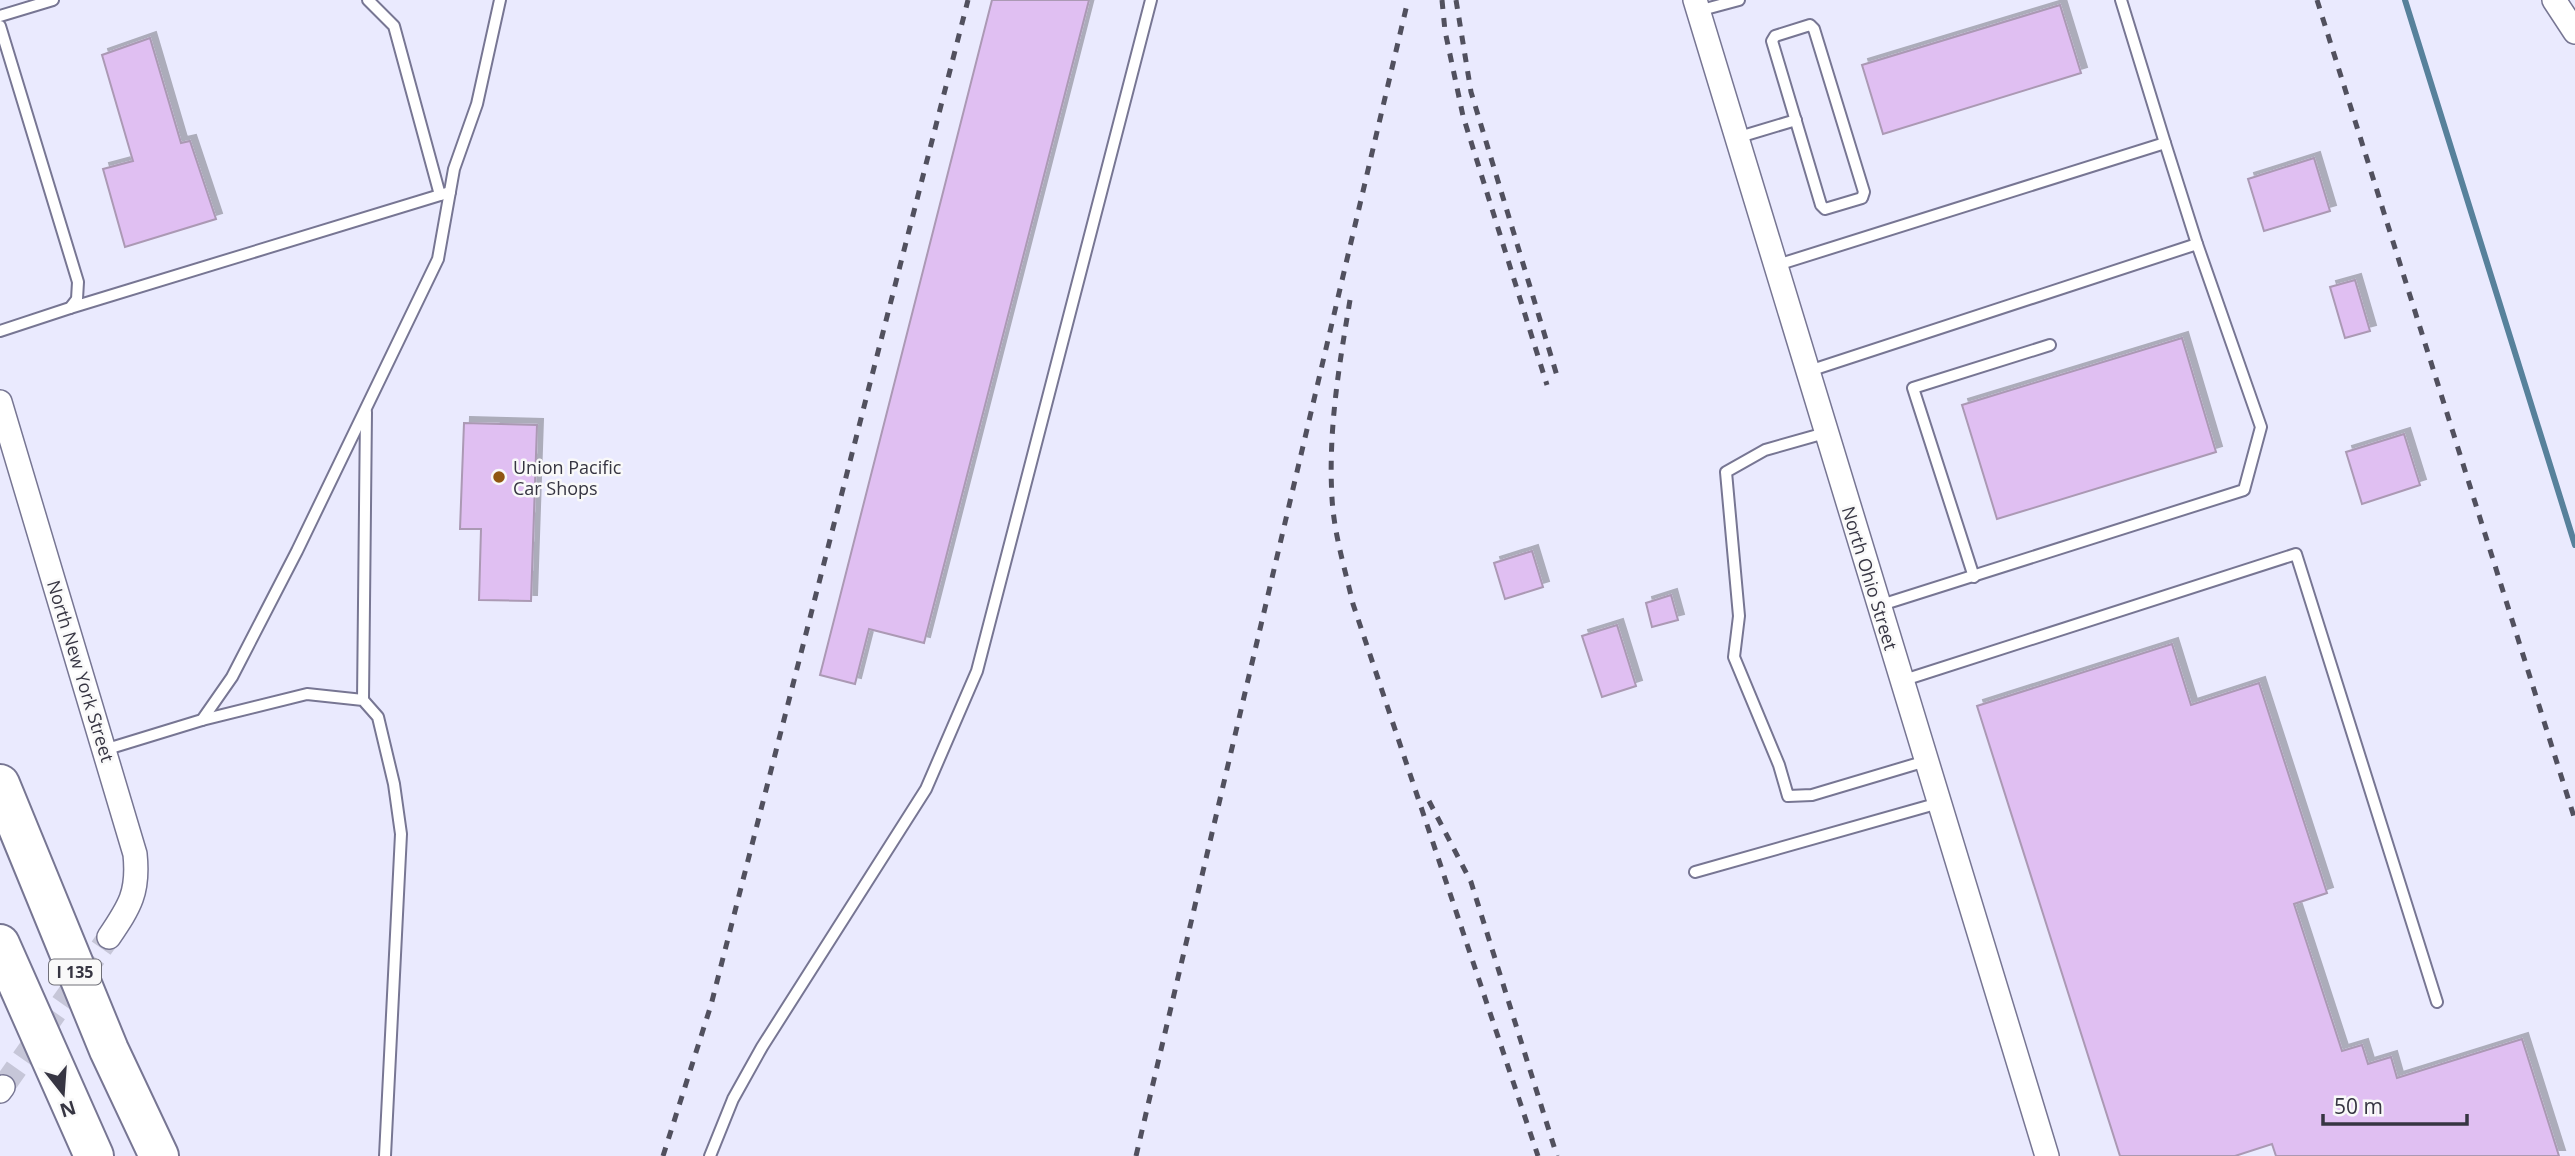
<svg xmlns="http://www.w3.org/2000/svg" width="2575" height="1156" font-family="'Open Sans',sans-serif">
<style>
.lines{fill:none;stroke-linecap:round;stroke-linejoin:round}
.stream{stroke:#57819b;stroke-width:6}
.building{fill:#e0bff2;stroke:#ab99b4;stroke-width:2;filter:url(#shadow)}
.street-tunnel{stroke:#c6c6d8;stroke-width:23;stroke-dasharray:23 11;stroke-linecap:butt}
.lane-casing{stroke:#777693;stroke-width:14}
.street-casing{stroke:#777693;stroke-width:26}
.highway-casing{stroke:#777693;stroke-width:42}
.lane{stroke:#fff;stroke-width:10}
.street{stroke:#fff;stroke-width:23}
.highway{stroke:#fff;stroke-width:38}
.rail{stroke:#51505e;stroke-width:5;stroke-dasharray:9 9;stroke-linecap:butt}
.poi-dot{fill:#905612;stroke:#f9f9f9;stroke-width:2.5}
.labels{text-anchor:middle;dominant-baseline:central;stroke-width:5;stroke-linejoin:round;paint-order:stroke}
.shield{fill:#f9f9f9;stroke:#707079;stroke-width:2}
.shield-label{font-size:16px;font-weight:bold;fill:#363542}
.poi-label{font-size:18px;fill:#363542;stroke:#f9f9f9;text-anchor:start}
.street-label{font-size:18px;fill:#363542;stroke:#f9f9f9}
</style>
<defs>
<filter id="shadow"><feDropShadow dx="6" dy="-6" stdDeviation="0" flood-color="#0004"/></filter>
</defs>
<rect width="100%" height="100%" fill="#eaeafe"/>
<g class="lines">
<path class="stream" d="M 2405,0 L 2575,545"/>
</g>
<g class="building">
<path d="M 992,0 L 1089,0 L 924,643 L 869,629 L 855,684 L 820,675 Z"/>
<path d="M 2060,5 L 2081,73 L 1883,134 L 1862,65 Z"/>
<path d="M 150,38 L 181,143 L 190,141 L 216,219 L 125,247 L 103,169 L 133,161 L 102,55 Z"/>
<path d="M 2314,158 L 2330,211 L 2264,231 L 2248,179 Z"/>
<path d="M 2355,280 L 2370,331 L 2345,338 L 2330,287 Z"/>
<path d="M 2182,338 L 2216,452 L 1997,519 L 1962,405 Z"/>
<path d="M 464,423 L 537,425 L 531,601 L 479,600 L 481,529 L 460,529 Z"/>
<path d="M 2404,434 L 2420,485 L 2362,504 L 2346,452 Z"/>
<path d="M 1532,551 L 1543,587 L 1505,599 L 1494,563 Z"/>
<path d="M 1671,595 L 1678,620 L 1652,627 L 1646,603 Z"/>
<path d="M 1617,625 L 1636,686 L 1602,697 L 1582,636 Z"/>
<path d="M 2172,644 L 2191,705 L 2259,683 L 2327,893 L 2294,904 L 2342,1051 L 2362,1045 L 2368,1064 L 2391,1057 L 2397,1078 L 2522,1039 L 2559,1156 L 2276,1156 L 2272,1144 L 2235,1156 L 2120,1156 L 1977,706 Z"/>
</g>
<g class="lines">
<path class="street-tunnel" d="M 3,1087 L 109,937"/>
<g class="lane-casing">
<g id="lane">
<path d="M 368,0 L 394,26 L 440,195"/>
<path d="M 1698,11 L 1739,0"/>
<path d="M 0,16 L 53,0"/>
<path d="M 1810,25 L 1814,29 L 1864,192 L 1862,198 L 1825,209 L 1821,205 L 1772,41 L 1775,36 Z"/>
<path d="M 0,26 L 78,282 L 77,299 L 70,308 L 0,331"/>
<path d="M 1736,138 L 1796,120"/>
<path d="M 2165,143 L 2197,244"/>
<path d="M 1774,266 L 2165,143 L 2121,0"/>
<path d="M 70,308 L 450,192"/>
<path d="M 1806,372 L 2197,244 L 2261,427 L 2244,490 L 1878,606"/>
<path d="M 1825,433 L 1765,450 L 1726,472 L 1739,616 L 1734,657 L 1779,765 L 1788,796 L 1812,795 L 1926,761"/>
<path d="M 1974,577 L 1913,388 L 2050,345"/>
<path d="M 1901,681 L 2296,554 L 2437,1002"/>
<path d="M 363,700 L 366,412"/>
<path d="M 202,720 L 307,694 L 363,700 L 378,717 L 394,784 L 401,834 L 385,1156"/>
<path d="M 104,750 L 202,720 L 232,677 L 297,551 L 438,259 L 454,169 L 477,104 L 500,0"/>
<path d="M 1695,872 L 1939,803"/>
<path d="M 710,1156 L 733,1099 L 762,1047 L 926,789 L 977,671 L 1151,0"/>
</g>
</g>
<g class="street-casing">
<g id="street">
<path d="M 1695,0 L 2047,1156"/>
<path d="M 2554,0 L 2575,32"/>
<path d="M 0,402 L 135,854 C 139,892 130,906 109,937"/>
<path d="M 0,1091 L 3,1087"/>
</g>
</g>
<g class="highway-casing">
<g id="highway">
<path d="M 0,784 L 109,1050 L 159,1156"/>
<path d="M 0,944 L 94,1156"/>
</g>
</g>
<use href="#lane" class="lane"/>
<use href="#street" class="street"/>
<use href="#highway" class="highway"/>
<g class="rail">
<path d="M 1442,0 L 1445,31 L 1463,116 L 1547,385"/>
<path d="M 1456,0 L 1471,92 L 1558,379"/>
<path d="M 2317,0 L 2575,820"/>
<path d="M 1350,300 C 1339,366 1328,431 1332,498 C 1334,534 1345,569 1353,604 L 1538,1156"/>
<path d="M 1429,801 L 1471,882 L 1557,1156"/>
<path d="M 663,1156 L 711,1005 L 968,0"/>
<path d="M 1136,1156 L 1408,0"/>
</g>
</g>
<circle class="poi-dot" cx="499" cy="477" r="7"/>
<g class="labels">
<rect class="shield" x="49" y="959.5" width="52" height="25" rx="5"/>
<g class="shield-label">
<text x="75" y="972">I 135</text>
</g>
<g class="poi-label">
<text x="513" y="467">Union Pacific<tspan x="513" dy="21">Car Shops</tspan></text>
</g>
<g class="street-label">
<text transform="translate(1870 578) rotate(73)">North Ohio Street</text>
<text transform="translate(81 671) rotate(73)">North New York Street</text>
</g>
</g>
<g transform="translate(63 1093) rotate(163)" stroke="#f9f9f9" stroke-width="5" paint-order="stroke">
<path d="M0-5L12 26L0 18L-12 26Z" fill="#363542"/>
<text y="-10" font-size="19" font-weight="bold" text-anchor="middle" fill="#363542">N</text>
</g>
<path d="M2323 1114v10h144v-10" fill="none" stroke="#363542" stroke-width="3.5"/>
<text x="2334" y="1114" font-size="21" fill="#363542" stroke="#f9f9f9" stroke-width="5" paint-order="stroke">50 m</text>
</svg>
